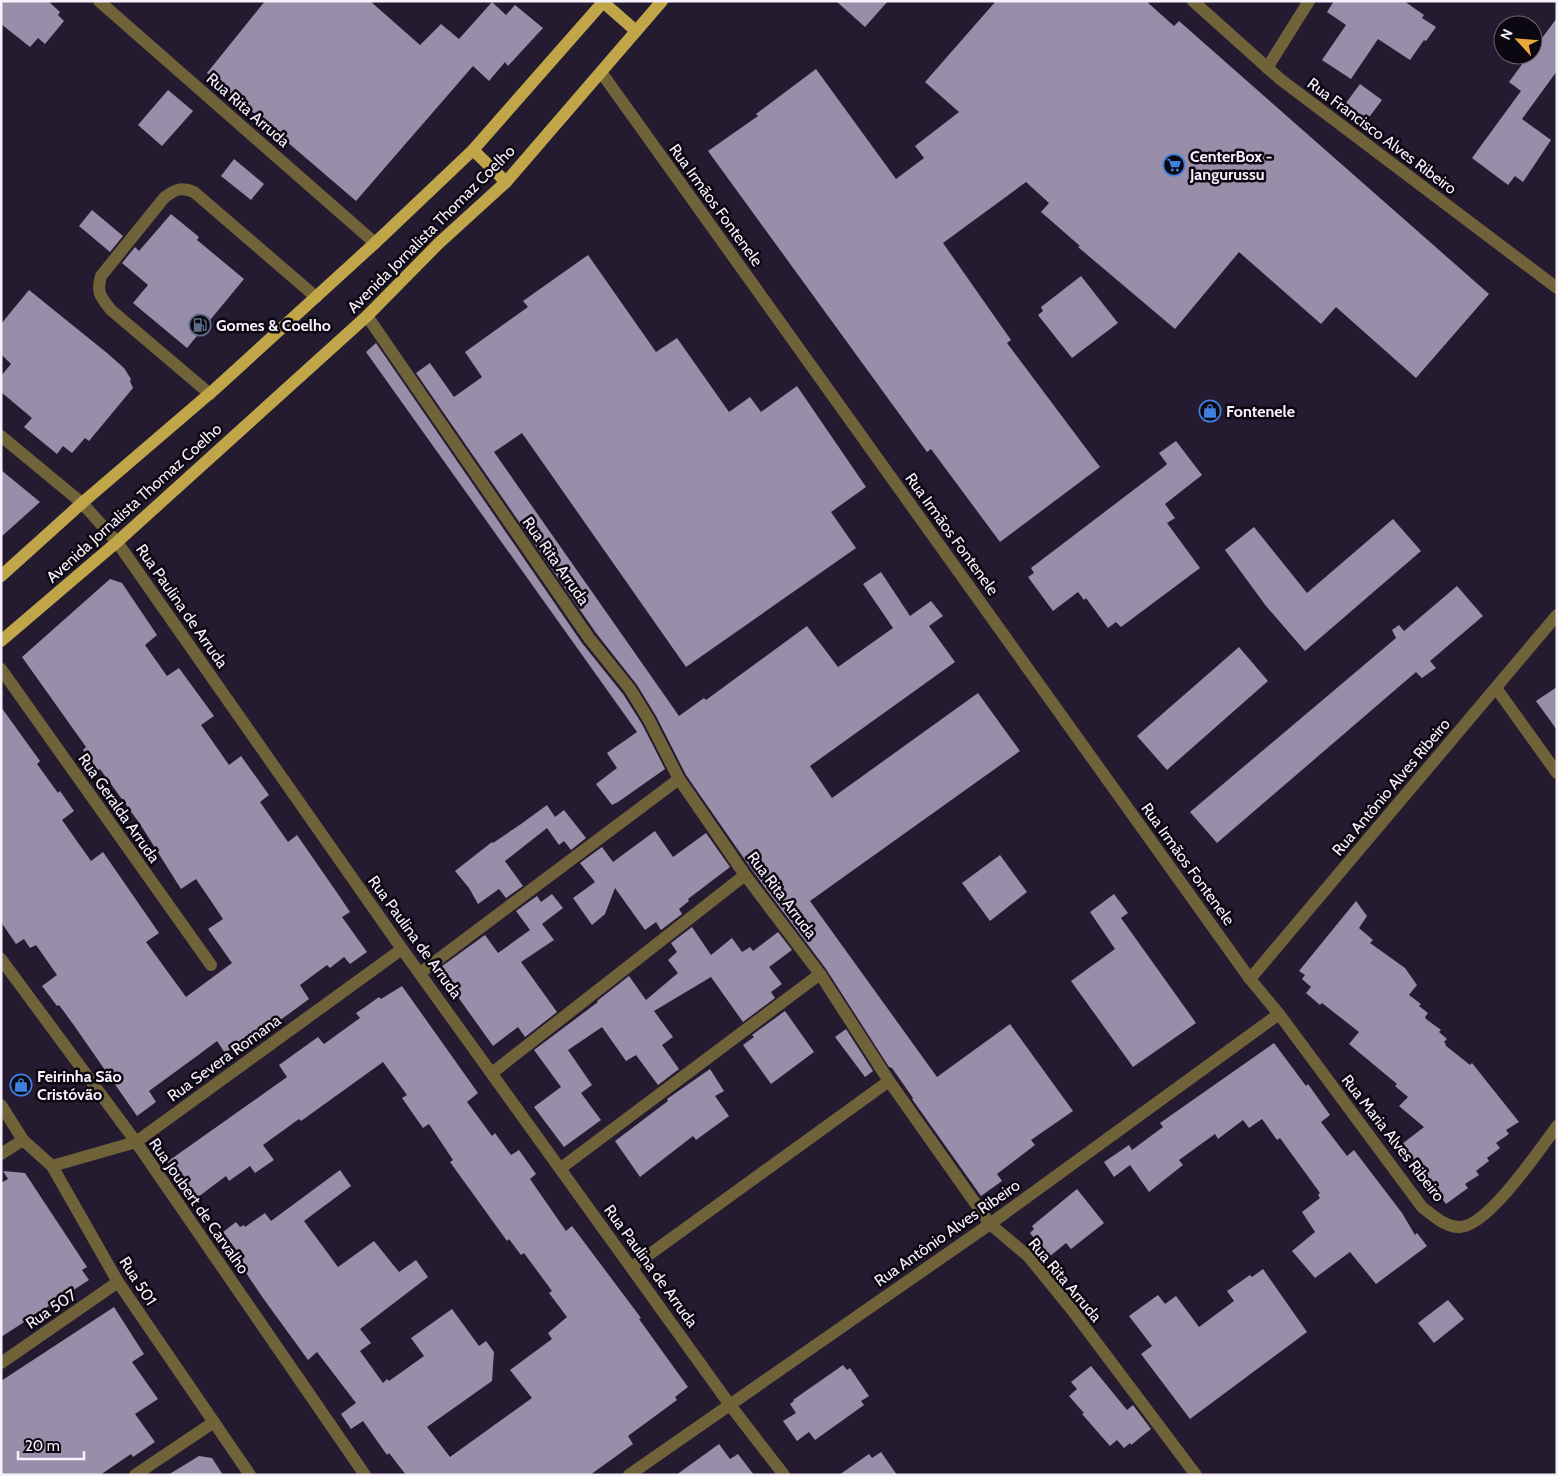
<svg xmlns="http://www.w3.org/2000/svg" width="1558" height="1476" font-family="Cabin,sans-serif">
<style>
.building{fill:#998eaa}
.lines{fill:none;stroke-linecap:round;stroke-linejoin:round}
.lane{stroke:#706339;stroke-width:12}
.street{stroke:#706339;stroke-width:12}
.primary{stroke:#c1a649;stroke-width:12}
.labels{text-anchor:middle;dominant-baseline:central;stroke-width:5;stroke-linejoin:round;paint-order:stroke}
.street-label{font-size:16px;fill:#f6f1fd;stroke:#0c0811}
.poi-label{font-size:16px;font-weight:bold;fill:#f6f1fd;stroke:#0c0811;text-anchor:start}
</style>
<rect width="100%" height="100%" fill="#251b31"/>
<g class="building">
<path d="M 1,1 L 48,1 L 60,12 L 58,15 L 64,21 L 45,44 L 38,38 L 30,47 L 1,24 Z"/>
<path d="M 265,1 L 370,1 L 420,45 L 441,24 L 459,39 L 492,2 L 506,15 L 515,5 L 543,28 L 508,66 L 505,62 L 489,81 L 473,66 L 356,201 L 207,73 Z"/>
<path d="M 836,1 L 888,1 L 865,27 Z"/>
<path d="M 996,1 L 1146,1 L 1174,26 L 1179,21 L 1489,294 L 1416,378 L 1336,307 L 1321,324 L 1239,252 L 1175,329 L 1078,247 L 1080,246 L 1041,212 L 1049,203 L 1026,182 L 943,243 L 1011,340 L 1007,343 L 1100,467 L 1000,542 L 931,449 L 927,452 L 708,151 L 758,116 L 756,114 L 816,69 L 896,179 L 924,158 L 915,146 L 959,112 L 925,82 Z"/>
<path d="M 1334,1 L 1404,1 L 1424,15 L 1422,18 L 1436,27 L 1426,41 L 1424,40 L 1410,60 L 1378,39 L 1351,79 L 1322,60 L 1346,25 L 1327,12 Z"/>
<path d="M 1557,18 L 1557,71 L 1522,119 L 1551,140 L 1523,182 L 1515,176 L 1508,185 L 1472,158 L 1521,91 L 1509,82 L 1529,55 L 1533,55 L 1533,50 Z"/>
<path d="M 1360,84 L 1382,100 L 1367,120 L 1346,103 Z"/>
<path d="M 168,90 L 193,111 L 162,146 L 138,125 Z"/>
<path d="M 234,159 L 264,184 L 251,200 L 221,176 Z"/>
<path d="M 92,210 L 123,236 L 110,252 L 79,226 Z"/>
<path d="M 171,214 L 199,237 L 197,240 L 244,279 L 187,348 L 133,303 L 148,285 L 122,263 L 135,247 L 139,251 Z"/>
<path d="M 588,255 L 656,352 L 677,338 L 729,412 L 750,397 L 761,412 L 797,386 L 866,487 L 831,512 L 856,548 L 686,667 L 522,433 L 494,452 L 679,716 L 704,698 L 706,700 L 807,626 L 838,667 L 893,628 L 863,584 L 881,572 L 910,616 L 931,601 L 943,616 L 929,626 L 955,662 L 810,766 L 832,798 L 978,693 L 1020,751 L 810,901 L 937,1077 L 1010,1024 L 1073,1111 L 1031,1140 L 1035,1145 L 997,1174 L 1002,1181 L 981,1196 L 912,1099 L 913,1098 L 892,1068 L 889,1067 L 826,969 L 752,870 L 686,775 L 656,716 L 637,685 L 596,633 L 416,373 L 430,363 L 454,397 L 482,377 L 465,352 L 528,307 L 523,301 Z"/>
<path d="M 1081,276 L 1118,323 L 1072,358 L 1038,315 L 1043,311 L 1041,307 Z"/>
<path d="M 29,290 L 107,353 L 124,368 L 131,379 L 130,381 L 133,388 L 89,441 L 85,438 L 72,453 L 63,446 L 57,454 L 24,427 L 32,418 L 1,392 L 1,376 L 11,364 L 1,354 L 1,324 Z"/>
<path d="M 376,343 L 582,643 L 623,694 L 642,724 L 665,769 L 618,802 L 612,805 L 596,784 L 617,768 L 607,753 L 637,732 L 366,352 Z"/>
<path d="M 1176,441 L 1202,475 L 1165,504 L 1175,518 L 1167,523 L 1200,568 L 1121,627 L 1116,622 L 1108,628 L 1086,598 L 1084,600 L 1078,592 L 1053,611 L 1028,577 L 1034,573 L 1031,568 L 1165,466 L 1167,464 L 1159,453 Z"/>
<path d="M 1,470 L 40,502 L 1,537 Z"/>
<path d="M 1393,519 L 1421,551 L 1305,651 L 1266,606 L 1225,550 L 1254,527 L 1307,593 Z"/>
<path d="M 110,579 L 122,583 L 157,635 L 145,645 L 167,676 L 179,668 L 214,716 L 201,725 L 229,765 L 241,756 L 269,795 L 260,802 L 288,842 L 297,835 L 340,897 L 350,912 L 342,917 L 367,952 L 350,964 L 344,957 L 330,968 L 327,965 L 300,985 L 309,999 L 249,1043 L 246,1038 L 225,1053 L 217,1041 L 197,1056 L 149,1091 L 156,1102 L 137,1116 L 73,1024 L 59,1005 L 57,1006 L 42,986 L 57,975 L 36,945 L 30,948 L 24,939 L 16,944 L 1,922 L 1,707 L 40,761 L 37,764 L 58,793 L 60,791 L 74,811 L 62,820 L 91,861 L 103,852 L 159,933 L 146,942 L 186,997 L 232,963 L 208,929 L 223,919 L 209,898 L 196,879 L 181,889 L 140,824 L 100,769 L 98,771 L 83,750 L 86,747 L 22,657 Z"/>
<path d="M 1457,586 L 1483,616 L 1430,661 L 1436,668 L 1422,678 L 1416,672 L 1217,843 L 1190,812 L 1396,638 L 1392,630 L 1399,625 L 1404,631 Z"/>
<path d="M 1239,647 L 1268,681 L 1167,770 L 1137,736 Z"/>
<path d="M 1557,687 L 1557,730 L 1536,701 Z"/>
<path d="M 547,805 L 555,817 L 564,810 L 586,838 L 571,850 L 564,841 L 559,845 L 547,828 L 505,861 L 523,886 L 506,898 L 499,889 L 478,904 L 469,888 L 455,871 L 492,842 L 493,843 L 521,824 Z"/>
<path d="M 655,831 L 673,857 L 706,833 L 730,867 L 688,899 L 689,901 L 679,909 L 682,914 L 661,930 L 656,922 L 645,930 L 615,888 L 605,914 L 592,925 L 573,898 L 595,882 L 580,863 L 602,847 L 613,862 Z"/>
<path d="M 1000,855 L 1027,892 L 990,921 L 962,883 Z"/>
<path d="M 552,894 L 563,908 L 542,924 L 554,940 L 521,962 L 557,1012 L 525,1037 L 518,1027 L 493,1046 L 438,969 L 485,935 L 498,953 L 530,930 L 516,911 L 537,896 L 541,902 Z"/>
<path d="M 1114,894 L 1128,913 L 1121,918 L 1196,1023 L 1133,1067 L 1071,981 L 1115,949 L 1090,912 Z"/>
<path d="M 1356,901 L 1367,916 L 1359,928 L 1373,940 L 1370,943 L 1405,968 L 1417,985 L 1409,995 L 1421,1004 L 1419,1006 L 1428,1013 L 1425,1017 L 1426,1019 L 1441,1030 L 1439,1032 L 1447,1039 L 1444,1042 L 1446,1044 L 1445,1045 L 1470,1065 L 1472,1063 L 1519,1122 L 1506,1130 L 1509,1134 L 1496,1143 L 1500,1148 L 1487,1158 L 1489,1161 L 1476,1171 L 1479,1175 L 1465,1184 L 1468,1188 L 1446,1204 L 1402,1144 L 1424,1127 L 1399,1106 L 1408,1097 L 1395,1086 L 1397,1084 L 1349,1044 L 1359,1032 L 1322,1003 L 1320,1005 L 1306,993 L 1311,987 L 1302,979 L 1305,975 L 1299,971 Z"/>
<path d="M 692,927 L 711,955 L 732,938 L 742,952 L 750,947 L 753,951 L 778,932 L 792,950 L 769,967 L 782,984 L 771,992 L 775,998 L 743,1022 L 711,977 L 654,1011 L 673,1037 L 662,1045 L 679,1069 L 658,1085 L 636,1055 L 626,1061 L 602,1027 L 568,1050 L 592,1085 L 581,1093 L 601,1120 L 564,1147 L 534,1107 L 561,1087 L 534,1050 L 598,1002 L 597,1001 L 629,976 L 646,1000 L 678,973 L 668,960 L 677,952 L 671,943 Z"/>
<path d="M 402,986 L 478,1093 L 467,1102 L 492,1136 L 495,1133 L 511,1155 L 519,1150 L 536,1174 L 530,1179 L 566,1231 L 572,1226 L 641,1318 L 639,1319 L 688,1387 L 675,1397 L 677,1400 L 628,1436 L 633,1444 L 590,1475 L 406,1475 L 389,1453 L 387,1455 L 363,1421 L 351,1429 L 341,1414 L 356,1403 L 317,1352 L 308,1360 L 263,1298 L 238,1261 L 242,1258 L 223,1232 L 236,1222 L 240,1227 L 244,1225 L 245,1227 L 265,1213 L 271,1221 L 340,1170 L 351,1186 L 304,1221 L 338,1267 L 374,1241 L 399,1272 L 416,1260 L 428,1277 L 360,1329 L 371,1343 L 360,1351 L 383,1383 L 387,1379 L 389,1381 L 424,1356 L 411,1338 L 452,1309 L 479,1346 L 486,1341 L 494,1352 L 492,1381 L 427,1427 L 450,1457 L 532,1398 L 510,1370 L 552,1339 L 548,1333 L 567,1317 L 549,1293 L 552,1291 L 524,1253 L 521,1255 L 509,1239 L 507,1241 L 450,1162 L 453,1160 L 429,1124 L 423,1128 L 402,1098 L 407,1095 L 383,1062 L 333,1098 L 301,1121 L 299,1119 L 263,1145 L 274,1160 L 255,1173 L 250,1166 L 229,1181 L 226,1176 L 194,1200 L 167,1162 L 287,1077 L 279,1065 L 318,1037 L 324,1044 L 360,1018 L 356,1013 L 365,1007 L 379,997 L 381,999 Z"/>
<path d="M 785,1011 L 814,1052 L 771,1084 L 743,1045 L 754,1037 L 752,1035 Z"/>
<path d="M 846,1029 L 873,1071 L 865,1077 L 835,1037 Z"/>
<path d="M 1274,1043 L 1306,1086 L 1308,1084 L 1330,1115 L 1321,1122 L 1347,1156 L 1354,1150 L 1402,1213 L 1415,1235 L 1417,1233 L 1427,1246 L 1376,1284 L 1350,1252 L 1315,1278 L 1292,1251 L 1315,1232 L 1302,1212 L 1320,1198 L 1318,1195 L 1320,1193 L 1280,1138 L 1277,1140 L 1262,1119 L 1249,1128 L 1243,1120 L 1218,1139 L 1215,1134 L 1179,1160 L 1183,1165 L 1149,1192 L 1130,1165 L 1114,1177 L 1104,1162 L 1129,1145 L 1132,1150 L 1163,1127 L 1160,1123 Z"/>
<path d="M 710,1069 L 724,1091 L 715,1096 L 729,1116 L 696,1140 L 693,1136 L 640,1177 L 615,1141 L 668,1101 L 667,1099 Z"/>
<path d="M 3,1171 L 25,1173 L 87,1267 L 82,1270 L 89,1280 L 1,1337 L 1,1183 L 8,1179 Z"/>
<path d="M 1077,1189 L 1104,1223 L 1071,1249 L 1066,1243 L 1049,1257 L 1030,1233 L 1034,1229 L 1032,1226 Z"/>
<path d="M 1263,1269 L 1307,1332 L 1190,1419 L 1141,1354 L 1152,1346 L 1129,1316 L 1158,1295 L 1165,1304 L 1176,1296 L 1199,1327 L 1234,1301 L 1227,1291 L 1250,1275 L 1252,1277 Z"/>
<path d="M 1448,1300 L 1464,1319 L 1434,1343 L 1418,1323 Z"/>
<path d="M 114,1307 L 144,1354 L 132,1362 L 158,1399 L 135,1414 L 155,1442 L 133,1457 L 131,1454 L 100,1475 L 1,1475 L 1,1381 Z"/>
<path d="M 843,1365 L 847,1370 L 850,1368 L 869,1396 L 861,1401 L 864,1405 L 815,1440 L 809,1432 L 797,1441 L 783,1421 L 796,1413 L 790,1404 L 794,1401 L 793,1400 Z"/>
<path d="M 1091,1366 L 1127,1410 L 1133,1405 L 1151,1429 L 1131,1445 L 1130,1443 L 1124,1448 L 1117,1440 L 1110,1446 L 1082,1414 L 1084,1413 L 1069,1396 L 1077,1389 L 1071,1382 Z"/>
<path d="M 719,1444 L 730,1459 L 738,1454 L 754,1475 L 676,1475 Z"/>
<path d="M 881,1452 L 897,1475 L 839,1475 L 869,1454 L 872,1458 Z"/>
<path d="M 199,1456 L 212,1458 L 223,1475 L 168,1475 Z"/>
</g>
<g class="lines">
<g class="lane">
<path d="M 1267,68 L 1309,1"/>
<path d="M 367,316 L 589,638 L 630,689 L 649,720"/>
<path d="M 210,394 L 111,310 C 101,297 96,293 101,276 L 164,198 C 175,189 181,187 194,192 L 316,297"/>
</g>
<g class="street">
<path d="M 99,1 L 375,243"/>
<path d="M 1193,1 L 1280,79 L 1557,288"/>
<path d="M 601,72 L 1250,979 L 1279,1014 L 1422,1207 C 1432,1215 1445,1227 1459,1227 C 1487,1228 1540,1149 1557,1126"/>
<path d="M 1,436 L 82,503 L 117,542 L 402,949 L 730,1405 L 784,1475"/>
<path d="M 1,669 L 211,965"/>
<path d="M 1496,688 L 1557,773"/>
<path d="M 649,720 L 679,779 L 745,875 L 820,974 L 889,1081 L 990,1224 L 1028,1256 L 1072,1310 L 1196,1475"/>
<path d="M 1,959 L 136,1142 L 365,1475"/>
<path d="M 420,973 L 679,779"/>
<path d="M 1250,979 L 1557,615"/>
<path d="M 492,1073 L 745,875"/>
<path d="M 1,1105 L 23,1140 L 52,1166 L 118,1282 L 250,1475"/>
<path d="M 1,1154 L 23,1140"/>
<path d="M 52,1166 L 136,1142 L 402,949"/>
<path d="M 561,1168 L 820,974"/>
<path d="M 632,1267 L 889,1081"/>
<path d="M 1,1363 L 118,1282"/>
<path d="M 135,1475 L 214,1422"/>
<path d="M 629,1475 L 990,1224 L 1279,1014"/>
</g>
<g class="primary">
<path d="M 603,2 L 636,31"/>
<path d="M 473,150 L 506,182"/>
<path d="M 1,576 L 82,503 L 215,389 L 375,243 L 473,150 L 604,1"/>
<path d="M 1,641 L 117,542 L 367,316 L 439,243 L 506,182 L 662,1"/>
</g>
</g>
<defs>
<g id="supermarket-ring" transform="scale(1.125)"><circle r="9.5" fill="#0c0811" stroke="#3f7fe0" stroke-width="1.5"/><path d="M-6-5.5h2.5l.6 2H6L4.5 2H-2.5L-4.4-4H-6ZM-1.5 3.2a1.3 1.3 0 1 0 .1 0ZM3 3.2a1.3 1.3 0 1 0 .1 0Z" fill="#3f7fe0"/></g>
<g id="fuel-ring" transform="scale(1.125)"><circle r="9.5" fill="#0c0811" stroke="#5c6f8a" stroke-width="1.5"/><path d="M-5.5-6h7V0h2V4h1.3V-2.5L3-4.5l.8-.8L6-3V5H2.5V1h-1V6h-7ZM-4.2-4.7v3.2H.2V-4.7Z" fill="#5c6f8a"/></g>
<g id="shop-ring" transform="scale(1.125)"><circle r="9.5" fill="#0c0811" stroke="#3f7fe0" stroke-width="1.5"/><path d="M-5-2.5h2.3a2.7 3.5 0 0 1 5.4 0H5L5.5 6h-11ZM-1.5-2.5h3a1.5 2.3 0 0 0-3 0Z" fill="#3f7fe0"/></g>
</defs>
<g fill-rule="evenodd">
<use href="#supermarket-ring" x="1174" y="165"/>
<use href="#fuel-ring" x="200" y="325"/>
<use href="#shop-ring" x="1210" y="411"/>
<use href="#shop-ring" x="21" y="1085"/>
</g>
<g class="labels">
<g class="street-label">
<text transform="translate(248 110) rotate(41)">Rua Rita Arruda</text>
<text transform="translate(1382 136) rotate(37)">Rua Francisco Alves Ribeiro</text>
<text transform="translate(716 205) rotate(54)">Rua Irmãos Fontenele</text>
<text transform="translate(431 229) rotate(-45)">Avenida Jornalista Thomaz Coelho</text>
<text transform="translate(134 503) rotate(-42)">Avenida Jornalista Thomaz Coelho</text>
<text transform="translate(952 534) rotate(54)">Rua Irmãos Fontenele</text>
<text transform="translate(556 561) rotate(55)">Rua Rita Arruda</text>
<text transform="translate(182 606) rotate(55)">Rua Paulina de Arruda</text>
<text transform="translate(1391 787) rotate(-50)">Rua Antônio Alves Ribeiro</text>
<text transform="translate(119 808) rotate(55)">Rua Geralda Arruda</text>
<text transform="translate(1188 864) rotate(54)">Rua Irmãos Fontenele</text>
<text transform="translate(782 895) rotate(53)">Rua Rita Arruda</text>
<text transform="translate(415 937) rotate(54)">Rua Paulina de Arruda</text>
<text transform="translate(224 1058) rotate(-36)">Rua Severa Romana</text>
<text transform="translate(1393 1138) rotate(52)">Rua Maria Alves Ribeiro</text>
<text transform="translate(199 1206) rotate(55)">Rua Joubert de Carvalho</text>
<text transform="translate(947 1233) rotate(-35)">Rua Antônio Alves Ribeiro</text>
<text transform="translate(651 1266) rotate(54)">Rua Paulina de Arruda</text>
<text transform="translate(1065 1280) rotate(50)">Rua Rita Arruda</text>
<text transform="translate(138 1281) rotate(57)">Rua 501</text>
<text transform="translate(51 1309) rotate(-34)">Rua 507</text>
</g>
<g class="poi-label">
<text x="1190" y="156">CenterBox -<tspan x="1190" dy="18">Jangurussu</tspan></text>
<text x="216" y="325">Gomes &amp; Coelho</text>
<text x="1226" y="411">Fontenele</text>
<text x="37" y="1076">Feirinha São<tspan x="37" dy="18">Cristóvão</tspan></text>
</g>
</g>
<rect width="1558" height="1476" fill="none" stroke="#f6f1fd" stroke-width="5"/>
<g transform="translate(1518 40) rotate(296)"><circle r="24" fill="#0c0811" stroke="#6a656f"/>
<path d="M0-4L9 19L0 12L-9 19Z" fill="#eba93a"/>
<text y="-8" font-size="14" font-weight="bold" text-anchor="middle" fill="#f6f1fd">N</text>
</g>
<path d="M18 1451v8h66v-8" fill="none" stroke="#f6f1fd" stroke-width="2.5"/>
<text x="25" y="1451" font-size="15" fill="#f6f1fd" stroke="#0c0811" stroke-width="4" paint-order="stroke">20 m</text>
</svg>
